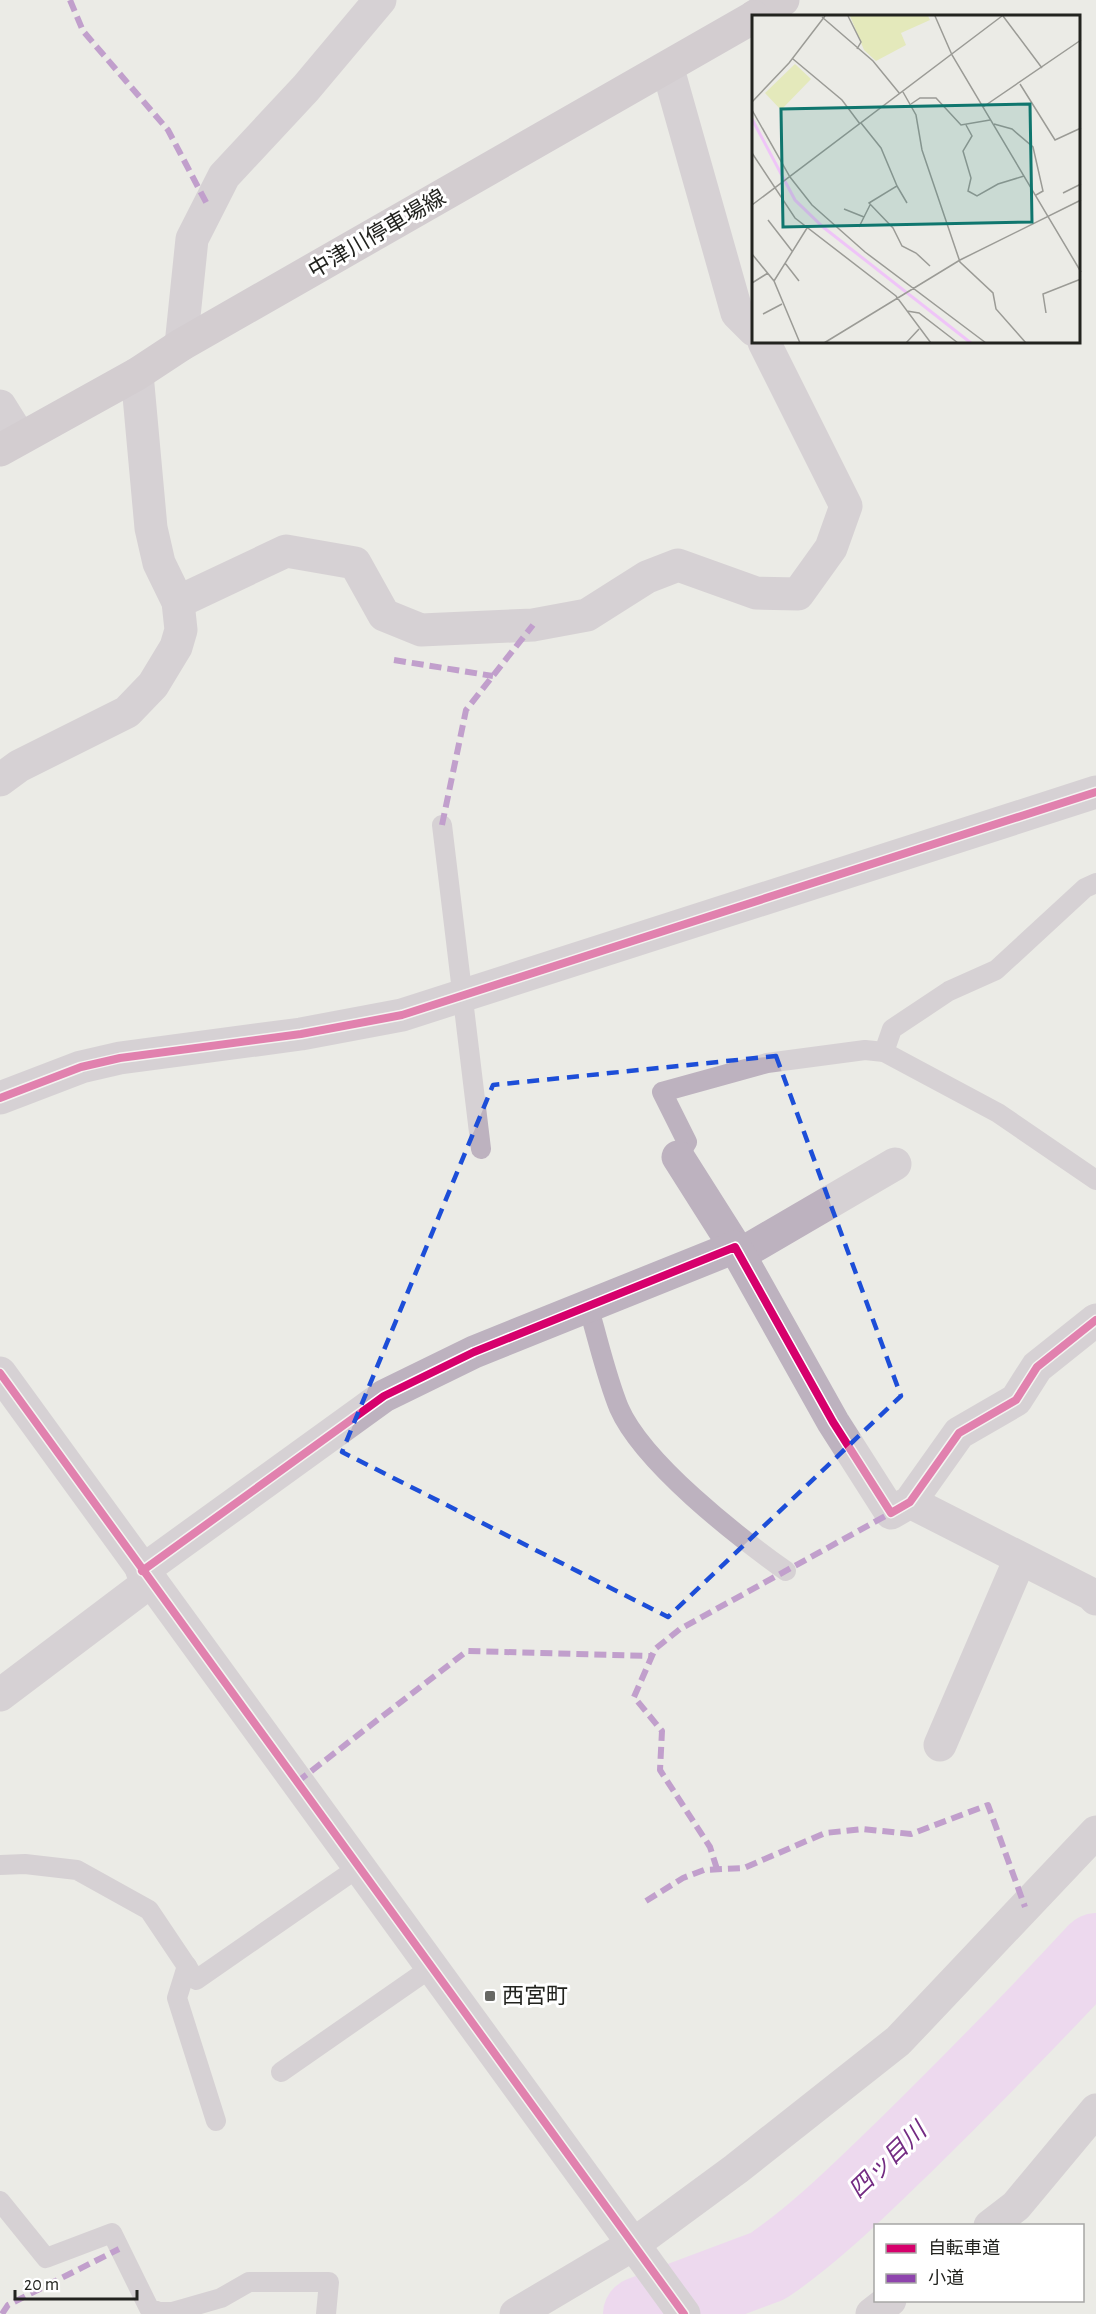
<svg xmlns="http://www.w3.org/2000/svg" width="1096" height="2314" font-family="'Alegreya Sans','Noto Sans JP',sans-serif">
<style>
.lines{fill:none;stroke-linecap:round;stroke-linejoin:round}
.river{stroke:#efc4f8;stroke-width:74}
.service{stroke:#bdb2bf;stroke-width:20}
.minor{stroke:#bdb2bf;stroke-width:33}
.tertiary{stroke:#bdb2bf;stroke-width:33}
.primary{stroke:#b5a8b7;stroke-width:33}
.quiet{stroke:#8e44ad;stroke-width:6;stroke-dasharray:12 6;stroke-linecap:butt}
.cycleway-casing{stroke:#fff;stroke-width:11}
.cycleway{stroke:#d6006c;stroke-width:8}
.marked{fill:none;stroke:#1d4ed8;stroke-width:4.5;stroke-dasharray:12 8;stroke-linejoin:round}
.poi-dot{fill:#686965;stroke:#fff;stroke-width:2}
.labels{text-anchor:middle;dominant-baseline:central;stroke-width:6;stroke-linejoin:round;paint-order:stroke}
.street-label{font-size:22px;fill:#22231f;stroke:#fff}
.poi-label{font-size:22px;fill:#22231f;stroke:#fff;text-anchor:start}
.water-label{font-size:24px;font-style:italic;fill:#732b82;stroke:#fff}
.inset-river{fill:none;stroke:#efc4f8;stroke-width:3}
.inset-road{fill:none;stroke:#9b9b96;stroke-width:1.5}
.view{fill:#0f766e;fill-opacity:0.15;stroke:#0f766e;stroke-width:3}
.inset-edge{fill:none;stroke:#22231f;stroke-width:3}
</style>
<rect width="100%" height="100%" fill="#ebebe6"/>
<g class="lines">
<path class="river" d="M 640,2314 L 768,2266 C 818,2232 861,2188 905,2146 C 970,2082 1034,2017 1096,1950"/>
<g class="service">
<path d="M 442,825 L 481,1149"/>
<path d="M 884,1052 L 892,1029 L 949,991 L 996,970 L 1085,888 L 1096,883"/>
<path d="M 678,1157 L 687,1142 L 662,1092 L 767,1063 L 865,1050 L 884,1052 L 998,1113 L 1096,1180"/>
<path d="M 588,1306 C 598,1339 606,1376 619,1408 C 643,1463 737,1536 786,1571"/>
<path d="M 0,1865 L 25,1864 L 77,1870 L 149,1910 L 196,1980 L 359,1867"/>
<path d="M 187,1966 L 177,1998 L 216,2121"/>
<path d="M 281,2072 L 432,1967"/>
<path d="M 0,2201 L 46,2258 L 112,2233 L 149,2308 L 159,2312 L 172,2312 L 221,2298 L 249,2282 L 329,2282 L 326,2314"/>
</g>
<g class="minor">
<path d="M 668,69 L 737,313 L 754,330"/>
<path d="M 181,345 L 192,239 L 224,176 L 306,88 L 380,0"/>
<path d="M 0,406 L 20,438"/>
<path d="M 178,602 L 286,551 L 355,563 L 384,615 L 421,630 L 533,625 L 587,615 L 647,577 L 678,565 L 756,593 L 798,594 L 831,548 L 846,506 L 764,342"/>
<path d="M 0,780 L 19,766 L 127,712 L 153,685 L 176,647 L 181,630 L 178,602 L 159,563 L 151,528 L 137,374"/>
<path d="M 0,1098 L 81,1067 L 120,1058 L 301,1034 L 402,1015 L 1096,792"/>
<path d="M 678,1157 L 735,1247"/>
<path d="M 739,1255 L 895,1164"/>
<path d="M 910,1502 L 1091,1594 L 1096,1599"/>
<path d="M 142,1571 L 384,1396 L 474,1352 L 735,1247 L 833,1422 L 891,1513 L 910,1502 L 959,1433 L 1016,1400 L 1037,1367 L 1096,1320"/>
<path d="M 0,1695 L 151,1581"/>
<path d="M 940,1745 L 1020,1559"/>
<path d="M 990,2226 L 1016,2206 L 1096,2110"/>
<path d="M 516,2314 L 634,2244 L 736,2169 L 898,2041 L 1096,1832"/>
<path d="M 872,2314 L 890,2300"/>
</g>
<path class="tertiary" d="M 0,1373 L 684,2314"/>
<g class="primary">
<path d="M 755,16 L 783,0"/>
<path d="M 0,450 L 137,374 L 181,345 L 754,17"/>
</g>
<g class="quiet">
<path d="M 70,0 L 83,31 L 168,130 L 208,206"/>
<path d="M 394,660 L 493,676"/>
<path d="M 442,825 L 466,710 L 533,625"/>
<path d="M 297,1782 L 467,1651 L 651,1656"/>
<path d="M 717,1869 L 710,1847 L 660,1770 L 662,1731 L 634,1697 L 655,1649 L 680,1629 L 891,1513"/>
<path d="M 646,1901 L 683,1878 L 704,1870 L 744,1868 L 825,1833 L 863,1829 L 911,1834 L 988,1805 L 1025,1907"/>
<path d="M 2,2314 L 8,2305 L 119,2249"/>
</g>
<g class="cycleway-casing">
<g id="cycleway">
<path d="M 0,1098 L 81,1067 L 120,1058 L 301,1034 L 402,1015 L 1096,792"/>
<path d="M 0,1373 L 684,2314"/>
<path d="M 142,1571 L 384,1396 L 474,1352 L 735,1247 L 833,1422 L 891,1513 L 910,1502 L 959,1433 L 1016,1400 L 1037,1367 L 1096,1320"/>
</g>
</g>
<use href="#cycleway" class="cycleway"/>
</g>
<path d="M0 0H1096V2314H0ZM 776,1056 L 901,1396 L 668,1617 L 342,1452 L 493,1085 Z" fill="#ebebe6" fill-opacity=".55" fill-rule="evenodd"/>
<path class="marked" d="M 776,1056 L 901,1396 L 668,1617 L 342,1452 L 493,1085 Z"/>
<rect class="poi-dot" x="484" y="1990" width="12" height="12" rx="3"/>
<g class="labels">
<g class="street-label">
<text transform="translate(377 234) rotate(-30)">中津川停車場線</text>
</g>
<g class="poi-label">
<text x="502" y="1996">西宮町</text>
</g>
<g class="water-label">
<text transform="translate(888 2161) rotate(-44)">四ッ目川</text>
</g>
</g>
<g transform="translate(752 15)">
<rect width="328" height="328" fill="#ebebe6"/>
<path d="M 98,1 L 176,1 L 178,5 L 149,18 L 154,30 L 124,46 L 112,35 ZM 43,49 L 59,64 L 29,95 L 13,78 Z" fill="#e4e9bb"/>
<path class="inset-river" d="M 0,104 L 43,185 L 71,212 L 219,328"/>
<path class="inset-road" d="M 96,1 L 109,27 L 105,34M 183,1 L 200,40 L 329,257M 251,1 L 290,53M 70,2 L 121,46 L 148,79M 41,44 L 90,85 L 108,109M 268,69 L 303,125 L 329,113M 151,77 L 164,100 L 170,135 L 208,247 L 241,278 L 244,294 L 274,328M 0,87 L 37,48 L 73,1M 159,89 L 168,83 L 184,83 L 209,110 L 238,105M 231,92 L 329,25M 0,95 L 38,162 L 60,190 L 113,237 L 234,328M 109,108 L 129,133 L 145,171 L 117,188 L 141,213 L 150,231 L 164,238 L 178,251M 242,109 L 260,114 L 281,132 L 291,176 L 284,180M 214,110 L 220,121 L 211,136 L 219,163 L 216,176 L 225,181 L 246,169 L 272,161M 0,138 L 43,203 L 144,281 L 179,328M 145,171 L 155,188M 311,178 L 329,169M 0,190 L 250,1M 92,194 L 112,202M 16,205 L 40,236M 107,212 L 118,190M 0,239 L 22,266 L 48,328M 33,248 L 47,266M 22,266 L 55,213M 0,268 L 16,258M 155,296 L 167,298 L 206,328M 294,298 L 291,279 L 329,264M 11,299 L 30,289M 72,328 L 208,245 L 329,185M 154,328 L 167,314"/>
<path class="view" d="M 278,89 L 280,207 L 31,212 L 29,94 Z"/>
<rect width="328" height="328" class="inset-edge"/>
</g>
<rect x="874" y="2224" width="210" height="78" fill="#ffffff" stroke="#a7a7a5" stroke-width="1.5"/>
<rect x="886" y="2244" width="30" height="9" fill="#d6006c" stroke="#a7a7a5" stroke-width="1.5"/>
<text x="928" y="2254" font-size="18" fill="#22231f">自転車道</text>
<rect x="886" y="2274" width="30" height="9" fill="#8e44ad" stroke="#a7a7a5" stroke-width="1.5"/>
<text x="928" y="2284" font-size="18" fill="#22231f">小道</text>
<path d="M15 2290v9h122v-9" fill="none" stroke="#22231f" stroke-width="3"/>
<text x="24" y="2290" font-size="18" fill="#22231f" stroke="#ffffff" stroke-width="4.5" paint-order="stroke">20 m</text>
</svg>
